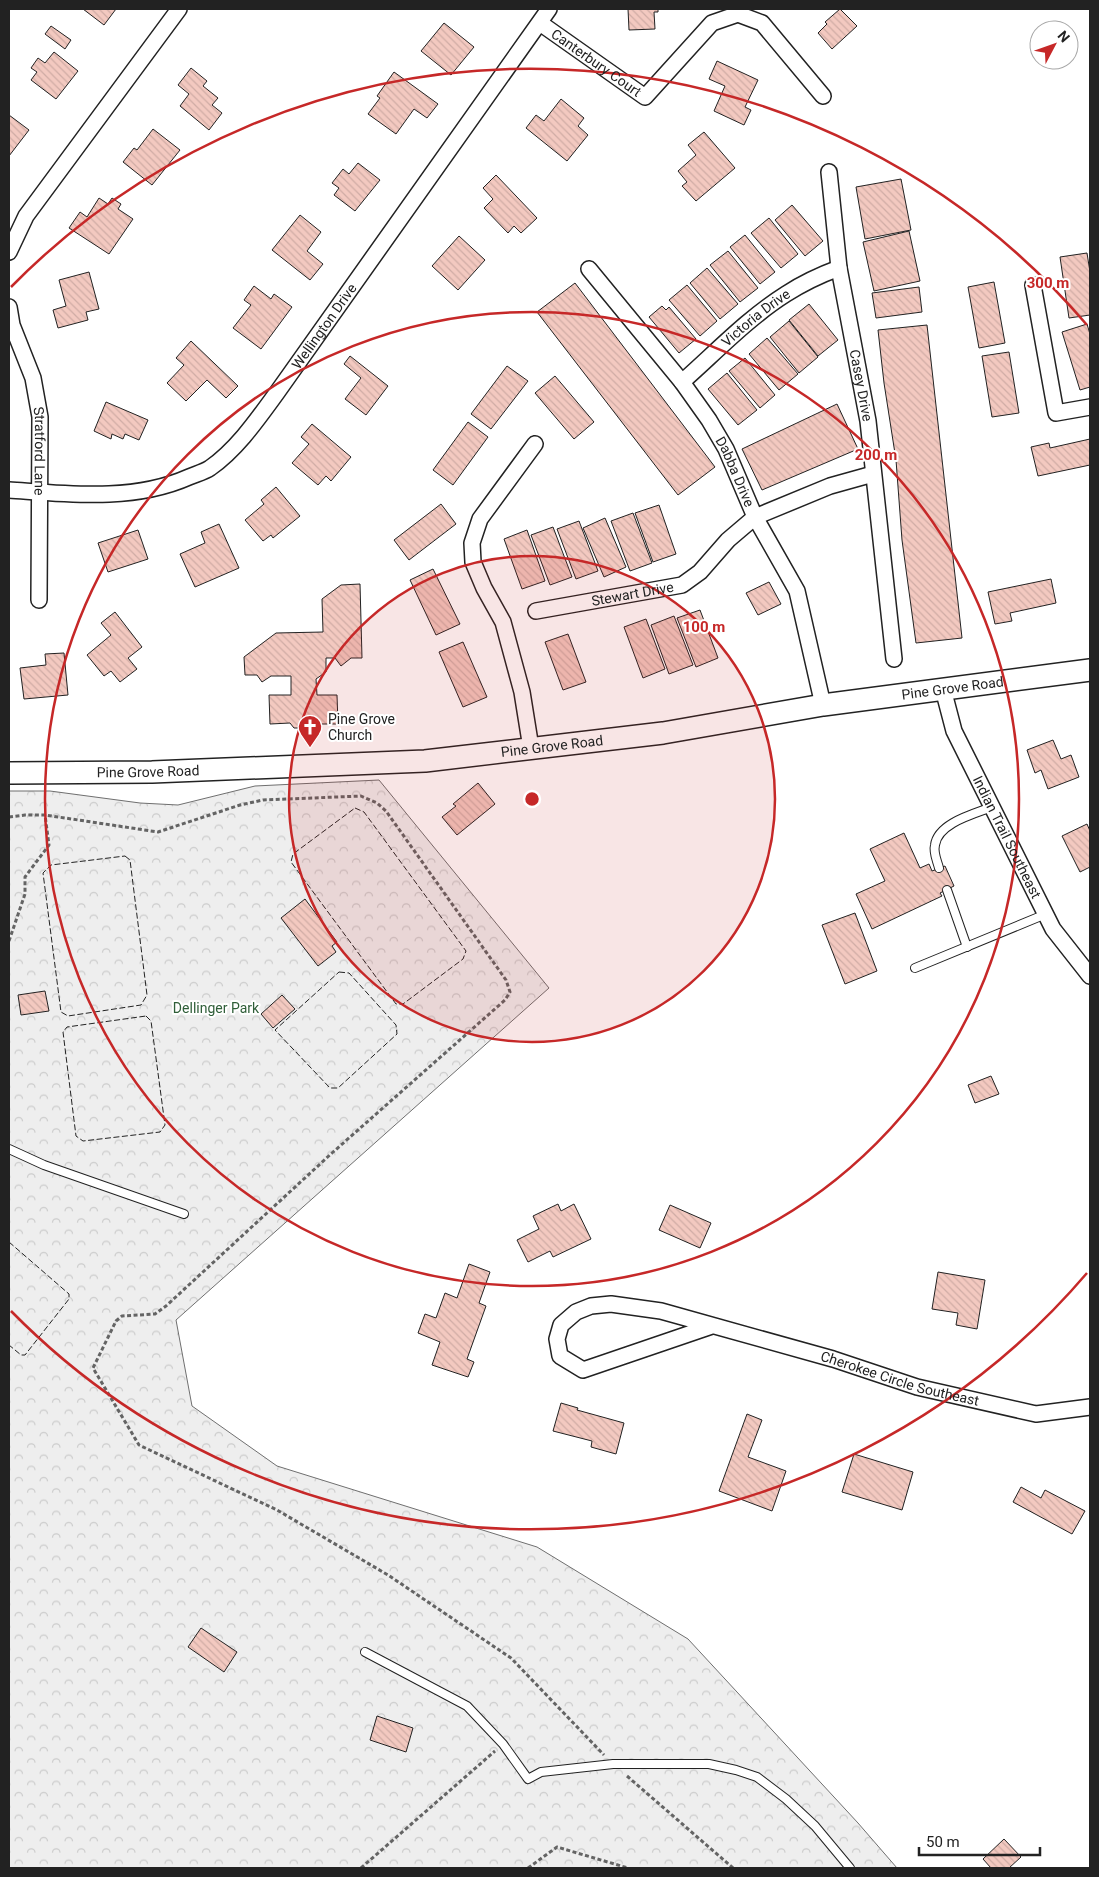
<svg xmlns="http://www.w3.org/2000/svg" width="1099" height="1877" font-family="Roboto,sans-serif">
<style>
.park{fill:url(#park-crowns);stroke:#6f6f6f}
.building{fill:url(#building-back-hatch);stroke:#222}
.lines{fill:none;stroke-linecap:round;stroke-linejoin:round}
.lane-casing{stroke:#222;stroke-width:10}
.street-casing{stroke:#222;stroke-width:18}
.secondary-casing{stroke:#222;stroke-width:24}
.path{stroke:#646464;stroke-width:3;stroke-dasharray:4 2.5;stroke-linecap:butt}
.lane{stroke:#fff;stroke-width:8}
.street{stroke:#fff;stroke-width:15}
.secondary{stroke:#fff;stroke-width:21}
.fence{stroke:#222;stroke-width:1;stroke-dasharray:6 2.5;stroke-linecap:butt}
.ring{fill:none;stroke:#c62828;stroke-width:2.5}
.labels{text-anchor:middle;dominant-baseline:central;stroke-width:4;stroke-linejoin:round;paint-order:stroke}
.street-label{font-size:14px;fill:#222;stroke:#fff}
.poi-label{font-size:14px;fill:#222;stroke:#fff;text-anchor:start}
.park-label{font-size:14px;fill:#2f5e38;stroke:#fff}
.centre{fill:#c62828;stroke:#fff;stroke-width:2.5}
.ring-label{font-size:15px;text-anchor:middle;font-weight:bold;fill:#c62828;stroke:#fff;stroke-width:4;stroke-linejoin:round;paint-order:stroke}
</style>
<defs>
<pattern id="park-crowns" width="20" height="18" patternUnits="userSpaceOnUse" patternTransform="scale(1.25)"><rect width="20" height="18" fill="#eee"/><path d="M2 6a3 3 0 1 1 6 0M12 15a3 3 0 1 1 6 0" fill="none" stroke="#ccc"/></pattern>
<pattern id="building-back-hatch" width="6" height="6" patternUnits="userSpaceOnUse" patternTransform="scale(1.25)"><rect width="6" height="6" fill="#f3c9c0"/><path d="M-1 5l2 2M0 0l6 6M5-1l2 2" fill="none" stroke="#d0aca5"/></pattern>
</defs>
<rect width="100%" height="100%" fill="#fff"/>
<path class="park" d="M 379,780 L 549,988 L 176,1320 L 192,1406 L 277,1466 L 537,1547 L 688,1639 L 858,1823 L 897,1868 L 9,1868 L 9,791 L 50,791 L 140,803 L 178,805 L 255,786 Z"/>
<g class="building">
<path d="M 83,9 L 116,9 L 104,25 Z"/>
<path d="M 628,9 L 658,9 L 658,12 L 654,12 L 655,29 L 629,30 Z"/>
<path d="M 840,9 L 857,26 L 832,49 L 818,33 L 827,24 L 825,22 Z"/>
<path d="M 444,23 L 474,47 L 451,75 L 421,51 Z"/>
<path d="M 51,26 L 71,40 L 65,49 L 45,34 Z"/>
<path d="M 54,52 L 78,71 L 56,99 L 31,80 L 37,72 L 31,68 L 38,58 L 45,63 Z"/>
<path d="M 717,61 L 758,80 L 745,107 L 751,110 L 744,125 L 714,111 L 725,86 L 709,79 Z"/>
<path d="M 191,68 L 207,81 L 203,86 L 218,98 L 212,105 L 222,113 L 209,130 L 180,106 L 189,94 L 178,85 Z"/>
<path d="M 394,72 L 438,104 L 427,118 L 414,109 L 396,134 L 368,114 L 380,98 L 377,96 Z"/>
<path d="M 561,99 L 584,118 L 578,126 L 588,135 L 567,161 L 526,128 L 536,115 L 544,121 Z"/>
<path d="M 9,115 L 29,130 L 9,156 Z"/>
<path d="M 153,129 L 180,150 L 152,185 L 123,162 L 134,148 L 137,150 Z"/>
<path d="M 704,132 L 735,168 L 696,201 L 682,186 L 687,182 L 678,171 L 696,155 L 688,145 Z"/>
<path d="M 358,163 L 380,180 L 355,211 L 334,195 L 339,188 L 332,183 L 343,169 L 349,174 Z"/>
<path d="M 496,175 L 537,218 L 521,233 L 514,226 L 508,233 L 484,208 L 493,199 L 483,188 Z"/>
<path d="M 901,179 L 911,230 L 865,239 L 856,187 Z"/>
<path d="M 99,198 L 108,204 L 112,198 L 121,204 L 118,209 L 133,219 L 109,254 L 69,228 L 80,212 L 87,217 Z"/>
<path d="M 792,205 L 823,241 L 805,256 L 775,220 Z"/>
<path d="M 300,215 L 321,232 L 307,251 L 323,264 L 310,280 L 272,250 Z"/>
<path d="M 769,218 L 798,254 L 781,268 L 751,233 Z"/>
<path d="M 909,231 L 920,281 L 874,291 L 863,242 Z"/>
<path d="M 745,235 L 775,272 L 760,284 L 730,247 Z"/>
<path d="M 459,236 L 485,260 L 458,290 L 432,266 Z"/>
<path d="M 728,251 L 758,288 L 740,302 L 710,265 Z"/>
<path d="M 1087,253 L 1090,272 L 1090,315 L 1069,318 L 1060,257 Z"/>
<path d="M 707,268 L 738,304 L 720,319 L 690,283 Z"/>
<path d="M 89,272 L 99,309 L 86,312 L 88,320 L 58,328 L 53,310 L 66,306 L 59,280 Z"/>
<path d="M 994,282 L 1005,343 L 979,348 L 968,287 Z"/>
<path d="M 575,283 L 715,467 L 678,495 L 537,312 Z"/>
<path d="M 687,285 L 717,321 L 700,336 L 669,300 Z"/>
<path d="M 254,286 L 271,299 L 274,294 L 292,307 L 261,349 L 233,328 L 251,305 L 244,300 Z"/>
<path d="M 919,287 L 922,312 L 876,318 L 872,293 Z"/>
<path d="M 809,304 L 838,340 L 818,356 L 789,320 Z"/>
<path d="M 662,306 L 666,310 L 669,307 L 696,339 L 679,353 L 649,317 Z"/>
<path d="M 789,321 L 818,357 L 799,373 L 770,337 Z"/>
<path d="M 1087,324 L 1090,334 L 1090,387 L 1080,390 L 1062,332 Z"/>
<path d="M 927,325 L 962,638 L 916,643 L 902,540 L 896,460 L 884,383 L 878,330 Z"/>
<path d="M 767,338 L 798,374 L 779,390 L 749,354 Z"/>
<path d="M 191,341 L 238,386 L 226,398 L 207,380 L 186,401 L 167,383 L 184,365 L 176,358 Z"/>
<path d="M 1009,352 L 1019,413 L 992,417 L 982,356 Z"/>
<path d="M 350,356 L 388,386 L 366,415 L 345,399 L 361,378 L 344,364 Z"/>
<path d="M 745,358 L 775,395 L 760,408 L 729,371 Z"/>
<path d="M 507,366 L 528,381 L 491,429 L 471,414 Z"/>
<path d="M 727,373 L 757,410 L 738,425 L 708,389 Z"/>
<path d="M 555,376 L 594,422 L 574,439 L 535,393 Z"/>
<path d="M 106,402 L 148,420 L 139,440 L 125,434 L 123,439 L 112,434 L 111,439 L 94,431 Z"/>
<path d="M 837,404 L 858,449 L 762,490 L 742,449 Z"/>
<path d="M 468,422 L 488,437 L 453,485 L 433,470 Z"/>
<path d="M 312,424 L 351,457 L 331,481 L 326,476 L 318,485 L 292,463 L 309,444 L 301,437 Z"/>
<path d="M 1090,439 L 1090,465 L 1038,476 L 1031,447 L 1049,443 L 1050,448 Z"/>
<path d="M 276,487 L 300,516 L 273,538 L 271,535 L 263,541 L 245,520 L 264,504 L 261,500 Z"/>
<path d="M 441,504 L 456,524 L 409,560 L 394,540 Z"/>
<path d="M 659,505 L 676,554 L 653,562 L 635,513 Z"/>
<path d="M 633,513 L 652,563 L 630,571 L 611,521 Z"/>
<path d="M 605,518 L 626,567 L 604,577 L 583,528 Z"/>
<path d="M 579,521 L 598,571 L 576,579 L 557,529 Z"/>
<path d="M 219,524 L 239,568 L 195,587 L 180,554 L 205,543 L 201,532 Z"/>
<path d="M 553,527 L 572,577 L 550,585 L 531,535 Z"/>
<path d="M 138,530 L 148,559 L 108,572 L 98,543 Z"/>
<path d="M 527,530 L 545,581 L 522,589 L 504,539 Z"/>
<path d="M 433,569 L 460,624 L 436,635 L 410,580 Z"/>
<path d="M 1051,579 L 1056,603 L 1010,613 L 1012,621 L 995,624 L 988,592 Z"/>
<path d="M 769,582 L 781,604 L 758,615 L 746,593 Z"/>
<path d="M 360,584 L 362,658 L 351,658 L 341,666 L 335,658 L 326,658 L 326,672 L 316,679 L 317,695 L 337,695 L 338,724 L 318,724 L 314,728 L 294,728 L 290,723 L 270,724 L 269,695 L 291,695 L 291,676 L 271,676 L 262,682 L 257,675 L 245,675 L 244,657 L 276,633 L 323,632 L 322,599 L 341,585 Z"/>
<path d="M 700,610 L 718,658 L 696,667 L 677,618 Z"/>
<path d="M 115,612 L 142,647 L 128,658 L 137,669 L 120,682 L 111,671 L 104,676 L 87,655 L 111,635 L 101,623 Z"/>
<path d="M 674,616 L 693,665 L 669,674 L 651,625 Z"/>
<path d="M 646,619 L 665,669 L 643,678 L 624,627 Z"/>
<path d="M 568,634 L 586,682 L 563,690 L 545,642 Z"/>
<path d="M 463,642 L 487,697 L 463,707 L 439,652 Z"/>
<path d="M 64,653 L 68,695 L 24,699 L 20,668 L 46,665 L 45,654 Z"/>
<path d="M 1053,740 L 1061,759 L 1071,755 L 1079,777 L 1048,789 L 1041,770 L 1035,773 L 1027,750 Z"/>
<path d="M 478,783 L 495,804 L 457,835 L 442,817 L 456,806 L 453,804 Z"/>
<path d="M 1087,824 L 1090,831 L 1090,867 L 1080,872 L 1062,836 Z"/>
<path d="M 904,833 L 920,868 L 929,864 L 932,871 L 945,866 L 954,886 L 940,893 L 942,896 L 872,929 L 856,894 L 885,881 L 870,849 Z"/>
<path d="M 305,899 L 337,942 L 332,946 L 336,952 L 318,966 L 281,918 Z"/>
<path d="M 855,913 L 877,971 L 845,984 L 822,925 Z"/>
<path d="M 45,991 L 49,1011 L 21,1015 L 18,995 Z"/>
<path d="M 282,995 L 295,1009 L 273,1028 L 261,1014 Z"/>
<path d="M 991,1076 L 999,1094 L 975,1103 L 968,1085 Z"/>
<path d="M 558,1204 L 561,1211 L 574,1204 L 591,1239 L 553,1257 L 550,1251 L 528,1262 L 517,1240 L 539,1229 L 533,1216 Z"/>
<path d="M 670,1205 L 711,1223 L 700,1248 L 659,1230 Z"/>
<path d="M 469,1264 L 490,1272 L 479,1303 L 486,1306 L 467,1359 L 474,1362 L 468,1377 L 432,1365 L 440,1342 L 418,1333 L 425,1314 L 436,1318 L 445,1293 L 457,1298 Z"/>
<path d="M 938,1272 L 985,1280 L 977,1329 L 956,1325 L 958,1313 L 932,1309 Z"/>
<path d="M 561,1403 L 578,1408 L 577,1410 L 624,1423 L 616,1454 L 591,1447 L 592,1441 L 553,1431 Z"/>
<path d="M 747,1414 L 762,1420 L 748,1457 L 786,1471 L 772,1511 L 719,1491 Z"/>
<path d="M 854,1454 L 913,1472 L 902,1510 L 842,1492 Z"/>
<path d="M 1021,1487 L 1041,1498 L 1045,1490 L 1085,1511 L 1072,1534 L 1013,1502 Z"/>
<path d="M 201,1628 L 237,1652 L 224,1672 L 188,1647 Z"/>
<path d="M 377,1716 L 413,1728 L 406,1752 L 370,1740 Z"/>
<path d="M 1004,1839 L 1021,1857 L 1009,1868 L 991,1868 L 983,1859 Z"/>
</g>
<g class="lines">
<g class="lane-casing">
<g id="lane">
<path d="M 939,868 C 937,860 933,853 935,845 C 938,823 974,814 992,807"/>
<path d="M 947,890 L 967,947"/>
<path d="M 915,968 L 1046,914"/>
<path d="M 9,1149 L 44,1165 L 184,1214"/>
<path d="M 365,1652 L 467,1706 L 503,1744 L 528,1779 L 541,1772 L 613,1764 L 709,1764 L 736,1770 L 757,1777 L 786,1799 L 815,1826 L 850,1868"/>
</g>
</g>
<g class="street-casing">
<g id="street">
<path id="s1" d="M 540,23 L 645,97 L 712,23 L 738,14 L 762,23 L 823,96"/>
<path id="s2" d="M 829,172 L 839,268 L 868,421 L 894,659"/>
<path d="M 9,252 L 26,216 L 179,9"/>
<path id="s3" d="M 589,269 L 682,382 L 709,420 L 726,449 L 755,517 L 797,591 L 823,705"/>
<path d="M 1033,285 L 1056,413 L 1090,407"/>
<path id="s4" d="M 9,307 L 12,325 L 33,378 L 40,417 L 39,600"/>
<path id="s5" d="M 682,382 C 716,352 748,318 786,294 C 803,283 820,275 839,268"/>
<path id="s6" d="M 9,490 C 68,494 133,502 189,477 C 196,474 204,472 210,468 C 237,449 257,420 276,394 L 549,9"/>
<path id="s7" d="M 536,611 L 682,585 L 700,572 L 728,540 L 755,517 L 830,486 L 873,474"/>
<path id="s8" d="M 943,689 L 954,731 L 1053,929 L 1090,976"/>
<path d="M 531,748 L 522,692 L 503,622 L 484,588 L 473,562 L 472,543 L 480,519 L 535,444"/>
<path id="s9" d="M 712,1326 L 583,1370 L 560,1356 L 557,1339 L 561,1325 L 576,1312 L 591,1306 L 611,1304 L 661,1311 L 833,1359 L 917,1387 L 1036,1414 L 1090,1407"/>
</g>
</g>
<g class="secondary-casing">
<g id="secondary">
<path id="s10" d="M 9,773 L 152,772 L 425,761 L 663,733 L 823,705 L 1090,670"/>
</g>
</g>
<g class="path">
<path d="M 9,817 L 25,815 L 45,815 L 158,832 L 240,805 L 263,800 L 361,796 L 377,803 L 386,811 L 506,980 L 510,992 L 505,1000 L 332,1153 L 166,1306 L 155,1314 L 122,1316 L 116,1321 L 93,1368 L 139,1445 L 277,1510 L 388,1575 L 511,1658 L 604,1755"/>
<path d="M 9,941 L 25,894 L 25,877 L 49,845 L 45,815"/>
<path d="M 627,1776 L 733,1868"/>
<path d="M 361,1868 L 495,1751"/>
<path d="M 528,1868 L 557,1847 L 628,1868"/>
</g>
<use href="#lane" class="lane"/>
<use href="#street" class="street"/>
<use href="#secondary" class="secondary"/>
<g class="fence">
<path d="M 355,808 L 364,812 L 466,951 L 463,959 L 403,1004 L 396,1004 L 291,862 L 293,854 Z"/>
<path d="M 125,856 L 130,860 L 147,995 L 141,1005 L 68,1016 L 61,1012 L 43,873 L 51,865 Z"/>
<path d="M 339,972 L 349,973 L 396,1025 L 397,1034 L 338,1088 L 330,1088 L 275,1030 Z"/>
<path d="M 146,1016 L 151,1021 L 165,1125 L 160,1132 L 83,1141 L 76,1136 L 63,1032 L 67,1027 Z"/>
<path d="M 9,1242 L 69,1294 L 69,1299 L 25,1355 L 21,1355 L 9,1345"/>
</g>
</g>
<circle cx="532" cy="799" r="243" fill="#c62828" fill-opacity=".12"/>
<g class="ring">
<circle cx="532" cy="799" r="243"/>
<circle cx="532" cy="799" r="487"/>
<path d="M1087 1273A730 730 0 0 1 11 1311M11 287A730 730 0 0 1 1087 325"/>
</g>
<defs>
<g id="church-pin" transform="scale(1.25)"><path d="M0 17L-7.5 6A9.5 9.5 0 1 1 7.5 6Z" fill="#c62828" stroke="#fff"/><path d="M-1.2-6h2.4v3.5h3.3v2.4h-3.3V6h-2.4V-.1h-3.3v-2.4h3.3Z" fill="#fff"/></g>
</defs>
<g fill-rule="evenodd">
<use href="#church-pin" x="310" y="727"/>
</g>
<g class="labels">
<g class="street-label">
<text stroke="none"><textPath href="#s1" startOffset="69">Canterbury Court</textPath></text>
<text stroke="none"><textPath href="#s5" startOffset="98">Victoria Drive</textPath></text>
<text stroke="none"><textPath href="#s6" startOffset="388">Wellington Drive</textPath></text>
<text stroke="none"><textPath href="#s2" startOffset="216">Casey Drive</textPath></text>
<text stroke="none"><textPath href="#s4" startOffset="149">Stratford Lane</textPath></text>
<text stroke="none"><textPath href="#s3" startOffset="251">Dabba Drive</textPath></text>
<text stroke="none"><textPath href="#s7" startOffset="98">Stewart Drive</textPath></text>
<text stroke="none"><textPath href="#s10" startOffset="949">Pine Grove Road</textPath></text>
<text stroke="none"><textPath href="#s10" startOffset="544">Pine Grove Road</textPath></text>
<text stroke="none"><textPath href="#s10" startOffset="139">Pine Grove Road</textPath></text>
<text stroke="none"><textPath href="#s8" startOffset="162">Indian Trail Southeast</textPath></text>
<text stroke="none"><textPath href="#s9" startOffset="550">Cherokee Circle Southeast</textPath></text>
</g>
<g class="poi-label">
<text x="328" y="719">Pine Grove<tspan x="328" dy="16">Church</tspan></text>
</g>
<g class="park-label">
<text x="216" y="1008">Dellinger Park</text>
</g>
</g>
<circle cx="532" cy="799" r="8" class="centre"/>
<g class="ring-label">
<text x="1048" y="288">300 m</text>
<text x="876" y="460">200 m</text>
<text x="704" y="632">100 m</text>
</g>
<rect width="1099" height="1877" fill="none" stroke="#222222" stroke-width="20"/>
<g transform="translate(1054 45) rotate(49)"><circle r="24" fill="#ffffff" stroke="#a7a7a7"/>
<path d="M0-4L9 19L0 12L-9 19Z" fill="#c62828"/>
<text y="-8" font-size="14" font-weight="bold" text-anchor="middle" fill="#222222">N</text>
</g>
<path d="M919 1847v8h121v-8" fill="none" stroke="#222222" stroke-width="2.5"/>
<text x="926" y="1847" font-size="15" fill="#222222" stroke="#ffffff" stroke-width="4" paint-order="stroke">50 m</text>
</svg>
